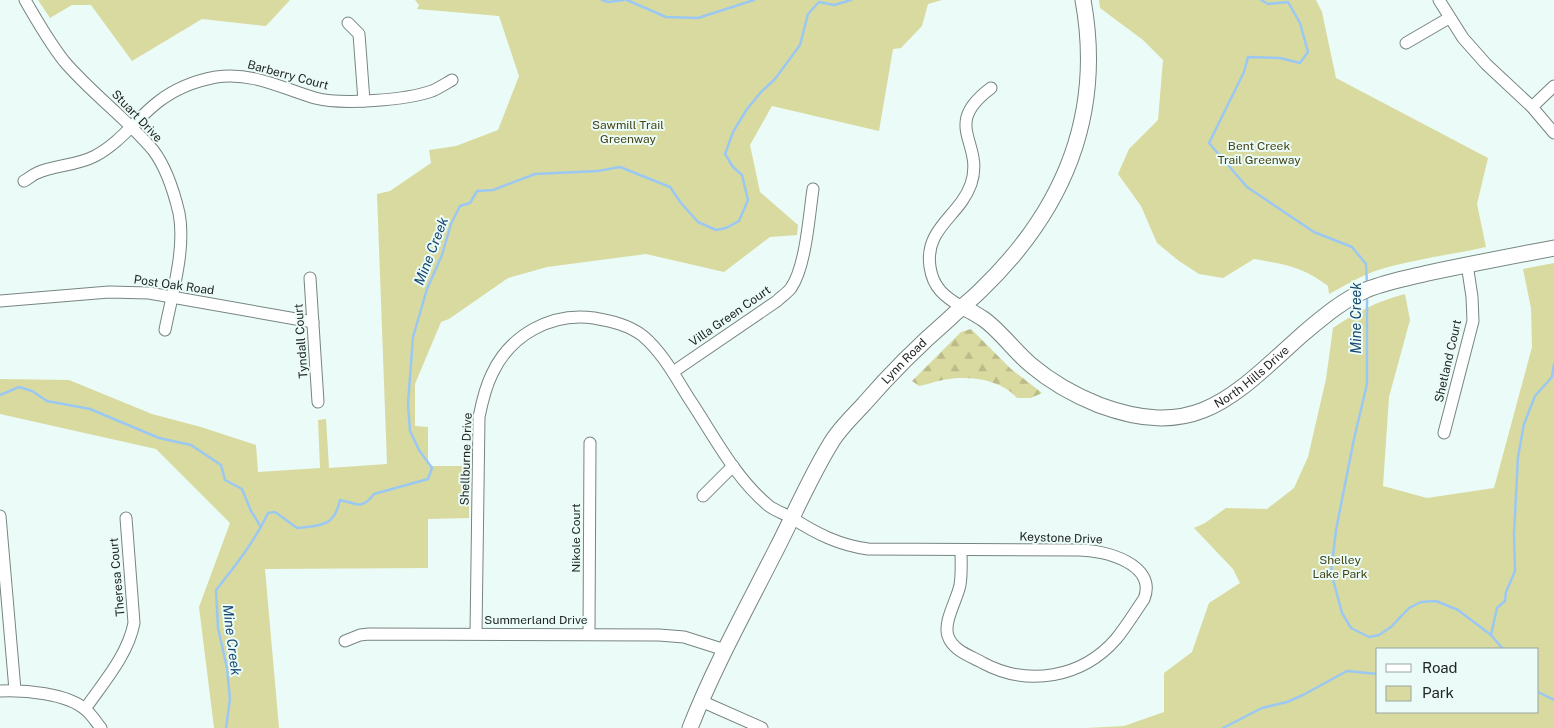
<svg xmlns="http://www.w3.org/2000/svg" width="1554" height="728" font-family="'Public Sans',sans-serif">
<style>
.forest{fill:url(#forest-firs)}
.green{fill:#d9da9f;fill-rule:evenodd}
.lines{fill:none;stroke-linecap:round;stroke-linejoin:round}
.stream{stroke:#9bc8f3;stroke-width:2.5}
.minor-casing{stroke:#778582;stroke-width:13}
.major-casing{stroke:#778582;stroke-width:17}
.minor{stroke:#fff;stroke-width:11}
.major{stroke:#fff;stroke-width:15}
.labels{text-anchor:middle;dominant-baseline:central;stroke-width:4;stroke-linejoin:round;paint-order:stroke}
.street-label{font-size:12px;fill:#202624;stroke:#ebfbf7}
.park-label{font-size:12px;fill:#454417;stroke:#ebfbf7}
.water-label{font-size:14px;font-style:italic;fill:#174770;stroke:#ebfbf7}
</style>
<defs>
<pattern id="forest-firs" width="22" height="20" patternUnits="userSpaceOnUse" patternTransform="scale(1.25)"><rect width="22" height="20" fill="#d9da9f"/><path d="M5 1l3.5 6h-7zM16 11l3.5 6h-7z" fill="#babb89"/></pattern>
</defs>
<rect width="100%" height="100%" fill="#ebfbf7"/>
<path class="forest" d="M 971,329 L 1011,369 L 1042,393 L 1031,398 L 1017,398 C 1004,383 982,378 962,378 C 949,377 932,383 919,386 L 912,381 L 961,332 Z"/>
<g class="green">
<path d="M 38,0 L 290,0 L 266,26 L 202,19 L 132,61 L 91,5 L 72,5 L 50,18 Z"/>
<path d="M 415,0 L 942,0 L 928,4 L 922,26 L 901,48 L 893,49 L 879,131 L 772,106 L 750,145 L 760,192 L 798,225 L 797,235 L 770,237 L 724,272 L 646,254 L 547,267 L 508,278 L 449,319 L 441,322 L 415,384 L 415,426 L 428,427 L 428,466 L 469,466 L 469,518 L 428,519 L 428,568 L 265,569 L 279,728 L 214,728 L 199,607 L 230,523 L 156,449 L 0,414 L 0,379 L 69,380 L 152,414 L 201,427 L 256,445 L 258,472 L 320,468 L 318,420 L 326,419 L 329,468 L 387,464 L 377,194 L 390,191 L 431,163 L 429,150 L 456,146 L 498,130 L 519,76 L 499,16 L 417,9 L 419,5 Z"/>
<path d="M 1099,0 L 1316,0 L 1322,12 L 1336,78 L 1488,158 L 1477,204 L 1486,247 C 1449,255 1410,260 1375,271 C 1359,277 1344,286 1329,294 L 1328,286 C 1303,267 1284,264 1254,259 L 1223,278 L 1199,274 L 1179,261 L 1157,243 L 1141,206 L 1118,174 L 1129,149 L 1158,120 L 1163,60 L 1143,40 L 1100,8 Z"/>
<path d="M 1554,263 L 1554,728 L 1086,728 L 1124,726 L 1164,712 L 1164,673 L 1192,652 L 1209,603 L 1240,583 L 1233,569 L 1194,528 L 1205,523 L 1226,508 L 1267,509 L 1294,488 L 1308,457 L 1326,379 L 1333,328 C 1356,312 1378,301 1405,294 L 1410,320 L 1389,397 L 1383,486 L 1427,498 L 1494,488 L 1532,347 L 1531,308 L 1523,269 ZM 1378,649 L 1538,649 L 1538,712 L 1378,712 Z"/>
</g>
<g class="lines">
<g class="stream">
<path d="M 602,0 L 608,2 L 624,0"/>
<path d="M 627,0 L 666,17 L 698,18 L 754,0"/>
<path d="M 1261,0 L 1268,4 L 1288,2 L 1300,23 L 1308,52 L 1300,63 L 1280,58 L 1248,57 L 1244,72 L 1209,143 L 1247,187 L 1314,232 L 1352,247 L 1366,264 L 1367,284"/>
<path d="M 1367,297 L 1367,384 L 1354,439 L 1336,530 L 1331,572 L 1342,613 L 1351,628 L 1369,637 L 1379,635 L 1391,627 L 1409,608 L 1421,602 L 1436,601 L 1458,610 L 1491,635 L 1503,649"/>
<path d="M 0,395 L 19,387 L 32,391 L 47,401 L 90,409 L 159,438 L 191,445 L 221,465 L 225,480 L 242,489 L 251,511 L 261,527"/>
<path d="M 1491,635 L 1497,608 L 1505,601 L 1506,592 L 1515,571 L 1514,534 L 1518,457 L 1524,424 L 1535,396 L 1552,377 L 1554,364"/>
<path d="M 1538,692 L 1554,700"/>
<path d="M 226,728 L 230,699 L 227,668 L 218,628 L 216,590 C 235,566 255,541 268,513 L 275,512 L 297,528 C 322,525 334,527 340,500 C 356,503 361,511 374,494 L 428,479 L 432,468 L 419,450 L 410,431 L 408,404 L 413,337 L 427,289 L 442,255 L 451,224 L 460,206 L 470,203 L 477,191 L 493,190 L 535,174 L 598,171 L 620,167 L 670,187 L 681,203 L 698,222 L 716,230 L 726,228 L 739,221 L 748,200 L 742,175 L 733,167 L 725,154 L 733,132 L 747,109 L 761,92 L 775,79 L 800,45 L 808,14 L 819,2 L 834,5 L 851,0"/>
<path d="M 1223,728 L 1262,708 L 1287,702 L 1303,695 L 1347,671 L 1378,674"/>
</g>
<g class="minor-casing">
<g id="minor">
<path d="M 25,0 C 37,21 49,42 64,61 C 91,93 126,118 153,150 C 166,167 174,192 179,213 C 186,249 172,294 165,330"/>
<path d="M 1439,0 L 1463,38 L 1486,64 L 1532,107 L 1554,133"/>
<path d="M 348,23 L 359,34 L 364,101"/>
<path d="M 1406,43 L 1449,18"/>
<path d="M 1532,107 L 1554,86"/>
<path d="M 24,181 C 28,179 32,175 37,173 C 54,165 76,166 95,156 C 120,143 136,119 158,102 C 176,88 194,81 216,77 C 254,72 281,88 315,98 C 341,105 407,100 432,91 C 439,88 445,84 452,80"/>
<path d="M 310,278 L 318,402"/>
<path d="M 0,301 L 109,292 L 149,293 L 313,322"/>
<path d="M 962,307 C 945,297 933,288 930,267 C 924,228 960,216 971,184 C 985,142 940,126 991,88"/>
<path d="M 673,372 L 777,301 C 781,297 787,293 791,288 C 806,266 809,216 813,189"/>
<path d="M 1444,433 L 1473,321 L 1472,297 L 1467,264"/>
<path d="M 703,496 L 733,466"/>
<path d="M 0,516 L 15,690"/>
<path d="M 476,633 L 479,417 C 482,402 485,388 492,374 C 510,335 551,312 594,318 C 611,321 629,325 643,336 C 663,353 676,378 690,400 C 714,436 735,478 769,506 C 776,511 785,514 792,518 C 817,534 839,545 868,549 L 1079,550 C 1104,550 1158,564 1144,599 C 1135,612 1126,627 1116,639 C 1082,678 1028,687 983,663 C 971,656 953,651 948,636 C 943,622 957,600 960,585 C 962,573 961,562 961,550"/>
<path d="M 589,634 L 590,443"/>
<path d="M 345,641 L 360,635 L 369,634 L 659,635 L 684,637 L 725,650"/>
<path d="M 0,691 C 24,690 67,693 86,710 C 92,715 96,722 101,728"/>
<path d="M 701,701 L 762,728"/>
<path d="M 85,709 C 103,683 128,655 134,623 L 126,518"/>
</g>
</g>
<g class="major-casing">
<g id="major">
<path id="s1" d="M 962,307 C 969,310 976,314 982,318 C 998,328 1015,352 1031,365 C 1051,382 1074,395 1099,405 C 1199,442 1235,394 1304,333 C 1323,317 1343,300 1366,290 C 1386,282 1407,278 1428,273 C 1470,264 1512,256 1554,248"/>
<path id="s2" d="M 690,728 C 714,667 746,609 776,550 C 794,515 810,477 831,443 C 839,429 853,416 864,404 C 890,374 919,345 949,319 C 959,309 971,300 981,290 C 1063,211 1104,115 1083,0"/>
</g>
</g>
<use href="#minor" class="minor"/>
<use href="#major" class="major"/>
</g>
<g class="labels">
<g class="street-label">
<text transform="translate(288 75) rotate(15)">Barberry Court</text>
<text transform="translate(137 116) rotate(46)">Stuart Drive</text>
<text transform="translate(174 285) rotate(8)">Post Oak Road</text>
<text transform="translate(730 316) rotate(-35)">Villa Green Court</text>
<text transform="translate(301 341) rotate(-94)">Tyndall Court</text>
<text transform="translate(1448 361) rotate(-77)">Shetland Court</text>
<text stroke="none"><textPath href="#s2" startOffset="428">Lynn Road</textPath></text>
<text stroke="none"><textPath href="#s1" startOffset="336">North Hills Drive</textPath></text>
<text transform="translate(466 459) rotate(-88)">Shellburne Drive</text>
<text transform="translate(576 538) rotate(-90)">Nikole Court</text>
<text transform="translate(1061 538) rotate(2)">Keystone Drive</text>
<text transform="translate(117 577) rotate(-95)">Theresa Court</text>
<text x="536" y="620">Summerland Drive</text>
</g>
<g class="park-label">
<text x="628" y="125">Sawmill Trail<tspan x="628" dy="14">Greenway</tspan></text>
<text x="1259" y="146">Bent Creek<tspan x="1259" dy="14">Trail Greenway</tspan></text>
<text x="1340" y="560">Shelley<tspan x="1340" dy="14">Lake Park</tspan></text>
</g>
<g class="water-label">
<text transform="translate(431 251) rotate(-69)">Mine Creek</text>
<text transform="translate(1356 318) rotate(-90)">Mine Creek</text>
<text transform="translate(232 640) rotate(83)">Mine Creek</text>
</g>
</g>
<rect x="1376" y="648" width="162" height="65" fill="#ebfbf7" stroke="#9aa6a3"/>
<rect x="1386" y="664" width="25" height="8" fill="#ffffff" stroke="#9aa6a3"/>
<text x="1422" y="673" font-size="15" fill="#202624">Road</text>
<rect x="1386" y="686" width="25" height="15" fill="#d9da9f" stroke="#9aa6a3"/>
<text x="1422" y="698" font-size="15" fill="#202624">Park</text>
</svg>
